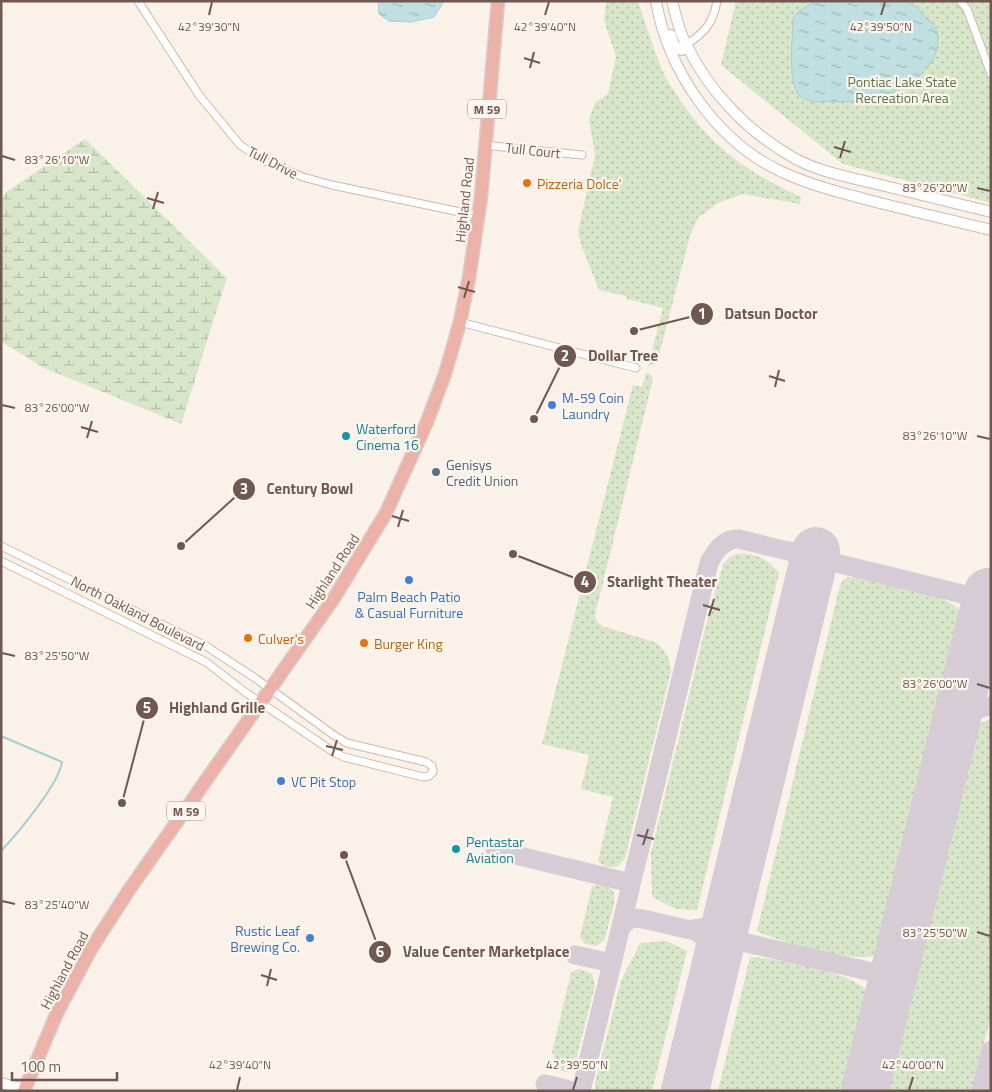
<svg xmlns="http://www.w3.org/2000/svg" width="992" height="1092" font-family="'Titillium Web',sans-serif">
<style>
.green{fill:url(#green-dots)}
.wetland{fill:url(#wetland-marsh)}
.water{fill:url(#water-ripples);stroke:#a7cfd1}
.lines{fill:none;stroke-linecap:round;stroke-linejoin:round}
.stream{stroke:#a7cfd1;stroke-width:2}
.taxiway{stroke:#d6ccd5;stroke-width:19}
.runway{stroke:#d6ccd5;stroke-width:48}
.street-casing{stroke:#cab9b0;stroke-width:9}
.secondary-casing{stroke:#cebab1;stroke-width:12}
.highway-casing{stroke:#d7d0ce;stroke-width:15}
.street{stroke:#fff;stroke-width:7}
.secondary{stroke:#fff;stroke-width:10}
.highway{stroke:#ecb2a7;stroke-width:12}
.ticks{fill:none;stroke:#705850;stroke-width:2}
.food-dot{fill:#e8710a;stroke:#fdf6ee;stroke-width:2}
.shop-dot{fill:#3f7fe0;stroke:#fdf6ee;stroke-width:2}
.culture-dot{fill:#0f9aa8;stroke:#fdf6ee;stroke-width:2}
.service-dot{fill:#5c6f8a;stroke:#fdf6ee;stroke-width:2}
.labels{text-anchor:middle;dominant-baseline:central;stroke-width:4.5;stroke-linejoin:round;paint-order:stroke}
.shield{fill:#fdf6ee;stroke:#9a877f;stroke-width:1}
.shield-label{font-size:12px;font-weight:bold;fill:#705850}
.park-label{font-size:14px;fill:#5b7549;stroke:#fdf6ee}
.street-label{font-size:14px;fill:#705850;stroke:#fdf6ee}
.food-label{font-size:14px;fill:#c56008;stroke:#fdf6ee;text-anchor:start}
.shop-label{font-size:14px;fill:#366cbe;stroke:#fdf6ee;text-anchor:start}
.culture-label{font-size:14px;fill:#0d838f;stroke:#fdf6ee;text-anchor:start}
.service-label{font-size:14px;fill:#4e5e75;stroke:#fdf6ee;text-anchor:start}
.ticks-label{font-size:12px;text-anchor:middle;fill:#705850;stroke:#fdf6ee;stroke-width:4.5;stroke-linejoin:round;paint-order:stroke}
.leader{fill:none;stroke:#705850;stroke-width:2}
.callout-dot{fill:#705850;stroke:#fdf6ee;stroke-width:2}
.mark-label{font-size:15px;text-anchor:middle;font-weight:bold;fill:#fff}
.callout-label{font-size:15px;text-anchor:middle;font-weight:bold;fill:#705850;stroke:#fdf6ee;stroke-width:4.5;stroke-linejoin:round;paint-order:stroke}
</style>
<defs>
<pattern id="green-dots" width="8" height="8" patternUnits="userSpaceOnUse" patternTransform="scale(1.25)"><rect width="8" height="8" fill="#d7e6c8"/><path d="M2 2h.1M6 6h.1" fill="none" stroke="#b3bda5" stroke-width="1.8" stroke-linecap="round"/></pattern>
<pattern id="wetland-marsh" width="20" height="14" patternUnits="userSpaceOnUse" patternTransform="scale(1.25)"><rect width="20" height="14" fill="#d7e6c8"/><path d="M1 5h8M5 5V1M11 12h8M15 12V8" fill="none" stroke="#b3bda5"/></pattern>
<pattern id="water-ripples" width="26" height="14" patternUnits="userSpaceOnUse" patternTransform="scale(1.25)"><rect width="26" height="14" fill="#bfdfe1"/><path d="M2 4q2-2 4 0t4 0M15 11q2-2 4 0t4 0" fill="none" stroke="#a0b8b9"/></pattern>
</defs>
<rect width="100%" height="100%" fill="#faf1e8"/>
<g class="green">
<path d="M 606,1 L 638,1 C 646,25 654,51 664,74 C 668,83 675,91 680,100 C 712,148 750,174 801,197 L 800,204 L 743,194 L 718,203 L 698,218 L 690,236 L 657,363 L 648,366 L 663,308 L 627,299 L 626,296 L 599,290 L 581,245 L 578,231 L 595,155 L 589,119 L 595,103 L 608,94 L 616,56 L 604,21 Z"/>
<path d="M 736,1 L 991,1 L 991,203 L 843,164 L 721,65 Z"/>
<path d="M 646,373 L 651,375 L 653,379 L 595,615 L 596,620 L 602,626 L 657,643 C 666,651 670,658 671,671 L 625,858 L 618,866 C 610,869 604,866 598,861 L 613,797 L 581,789 L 589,755 L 542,744 L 633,385 L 642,387 Z"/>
<path d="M 737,554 C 754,552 769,559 779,573 L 697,910 L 676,909 L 652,897 L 651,853 L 705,629 L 723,564 L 730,557 Z"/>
<path d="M 849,577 C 871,578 939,593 955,606 C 961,611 962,616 962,623 L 886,943 C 882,949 879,954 872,956 C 848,962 780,942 757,931 L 840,585 L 843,580 Z"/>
<path d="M 991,719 L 991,1015 L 972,1091 L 884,1091 L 967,740 C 971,729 979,723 991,719 Z"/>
<path d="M 602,885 L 611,889 L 614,893 L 614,904 L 605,939 L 597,946 L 585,944 L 580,937 L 592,886 Z"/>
<path d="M 667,941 L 687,951 L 652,1091 L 595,1091 L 595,1082 L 621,981 L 640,943 Z"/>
<path d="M 750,957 C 775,958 850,972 866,990 C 870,994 870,999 870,1005 L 848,1091 L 718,1091 Z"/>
<path d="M 579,969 L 592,974 L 595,985 L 575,1064 L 568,1072 L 562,1071 L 559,1068 L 552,1052 L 571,973 Z"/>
</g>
<path class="wetland" d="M 85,139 L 227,278 L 181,424 L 42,367 L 2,342 L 1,202 L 6,192 Z"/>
<g class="water">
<path d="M 378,1 L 444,1 L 434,17 L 411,22 L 389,21 L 379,14 Z"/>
<path d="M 817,1 L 905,1 L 918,8 L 924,17 L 933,23 L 938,34 L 937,49 L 934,58 L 917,79 L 911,83 L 884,96 L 867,101 L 813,102 C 808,100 803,99 799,95 C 787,79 793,39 793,20 C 796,10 808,6 817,1 Z"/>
</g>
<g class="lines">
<path class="stream" d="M 1,736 L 62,762 C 59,784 17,834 1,851"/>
<g class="taxiway">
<path d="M 791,551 C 804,560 805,566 809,581"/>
<path d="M 953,733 C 963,719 972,708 991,706"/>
<path d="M 495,850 L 631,883"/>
<path d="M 621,928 C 627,919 632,917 643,919 L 876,973 L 884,980 L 889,994"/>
<path d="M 693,929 C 710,928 720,921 730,906"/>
<path d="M 695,931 C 709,939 713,951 715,967"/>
<path d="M 575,955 L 612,963"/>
<path d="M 876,973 L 886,971 L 897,963"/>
<path d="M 545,1084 L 573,1091"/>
<path d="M 581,1091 L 709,563 C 715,551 725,538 739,539 L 991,601"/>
<path d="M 981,1091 L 991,1050"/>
</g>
<g class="runway">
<path d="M 685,1091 L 816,551"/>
<path d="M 865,1091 L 988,592"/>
</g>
<g class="street-casing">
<g id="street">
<path d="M 138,1 L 199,95 L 240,145 L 265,161 L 303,177 L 332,185 L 479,216"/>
<path d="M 960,1 L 967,9 L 991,74"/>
<path d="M 686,45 C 705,32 713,24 717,1"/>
<path d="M 484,145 L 582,155"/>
<path d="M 460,322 L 636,368"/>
<path d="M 1,546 L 206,646 L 255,678 L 335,736 L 347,743 L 426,762 L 432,766 L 433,772 L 429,776 L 423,777 L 344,757 L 335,753 L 245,692 L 206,662 L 1,561"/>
</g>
</g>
<g class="secondary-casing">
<g id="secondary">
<path d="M 656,1 C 668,71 717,142 782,172 C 815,187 849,195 884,204 C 919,213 955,221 991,230"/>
<path d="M 672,1 C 676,16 679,31 686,44 C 709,92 748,132 794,158 C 819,172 849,177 877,184 C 915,193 953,203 991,212"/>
<path d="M 671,35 L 673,43 L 678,49 L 682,50 L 686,45"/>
<path d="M 1,1083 L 25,1089"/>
</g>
</g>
<g class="highway-casing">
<path id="highway" d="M 24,1091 L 57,1013 L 91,949 L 129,890 L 334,598 L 386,513 L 427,422 L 445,374 L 460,322 L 469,278 L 481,197 L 498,1"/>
</g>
<use href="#street" class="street"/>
<use href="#secondary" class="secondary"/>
<use href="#highway" class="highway"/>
</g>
<path class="ticks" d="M 209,15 L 212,2M 545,15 L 549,2M 881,15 L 885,2M 524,58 L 540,63M 530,68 L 534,52M 834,147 L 851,152M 2,156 L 15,160M 840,158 L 845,141M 977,188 L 990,191M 147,198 L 164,203M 153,209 L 158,192M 458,287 L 475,292M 464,298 L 469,281M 769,376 L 785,381M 775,387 L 779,370M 2,405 L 15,408M 81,427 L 98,432M 977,436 L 990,439M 87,438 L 92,421M 392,516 L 409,521M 398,527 L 403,510M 703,605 L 720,610M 709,616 L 714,599M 2,653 L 15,656M 977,684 L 990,688M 326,746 L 343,750M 332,756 L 337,740M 637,835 L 654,839M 643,845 L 648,829M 2,901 L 15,904M 977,932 L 990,936M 261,975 L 277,980M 267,986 L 271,969M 237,1090 L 240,1077M 573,1090 L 577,1077M 909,1090 L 913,1077"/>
<g class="food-dot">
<circle cx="527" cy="183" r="5"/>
<circle cx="248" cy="638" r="5"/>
<circle cx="364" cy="643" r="5"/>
</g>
<g class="shop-dot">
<circle cx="552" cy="405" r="5"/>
<circle cx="409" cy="580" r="5"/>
<circle cx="281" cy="781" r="5"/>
<circle cx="310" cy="938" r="5"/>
</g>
<g class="culture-dot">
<circle cx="346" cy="436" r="5"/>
<circle cx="456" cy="849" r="5"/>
</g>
<circle class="service-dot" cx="436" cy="472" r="5"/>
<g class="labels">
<g class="shield">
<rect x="468" y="99.5" width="38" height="19" rx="4"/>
<rect x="167" y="801.5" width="38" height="19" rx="4"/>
</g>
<g class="shield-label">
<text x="487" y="109">M 59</text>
<text x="186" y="811">M 59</text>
</g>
<g class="park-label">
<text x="902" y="81">Pontiac Lake State<tspan x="902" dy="16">Recreation Area</tspan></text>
</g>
<g class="street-label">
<text transform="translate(533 150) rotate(6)">Tull Court</text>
<text transform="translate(273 162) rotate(27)">Tull Drive</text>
<text transform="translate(464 200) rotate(-84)">Highland Road</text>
<text transform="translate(332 571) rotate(-57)">Highland Road</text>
<text transform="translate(138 613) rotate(27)">North Oakland Boulevard</text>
<text transform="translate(64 970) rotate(-62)">Highland Road</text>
</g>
<g class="food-label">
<text x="537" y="183">Pizzeria Dolce'</text>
<text x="258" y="638">Culver's</text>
<text x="374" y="643">Burger King</text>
</g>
<g class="shop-label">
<text x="562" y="397">M-59 Coin<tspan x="562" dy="16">Laundry</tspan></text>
<text x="409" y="596" text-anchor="middle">Palm Beach Patio<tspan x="409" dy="16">&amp; Casual Furniture</tspan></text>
<text x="291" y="781">VC Pit Stop</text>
<text x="300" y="930" text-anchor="end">Rustic Leaf<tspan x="300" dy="16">Brewing Co.</tspan></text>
</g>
<g class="culture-label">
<text x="356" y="428">Waterford<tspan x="356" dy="16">Cinema 16</tspan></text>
<text x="466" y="841">Pentastar<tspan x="466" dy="16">Aviation</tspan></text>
</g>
<g class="service-label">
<text x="446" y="464">Genisys<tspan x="446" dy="16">Credit Union</tspan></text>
</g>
</g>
<g class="ticks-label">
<text x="209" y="31">42°39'30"N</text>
<text x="545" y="31">42°39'40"N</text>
<text x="881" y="31">42°39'50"N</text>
<text x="57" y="164">83°26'10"W</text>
<text x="935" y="192">83°26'20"W</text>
<text x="57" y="412">83°26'00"W</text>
<text x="935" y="440">83°26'10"W</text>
<text x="57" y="660">83°25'50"W</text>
<text x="935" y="688">83°26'00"W</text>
<text x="57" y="909">83°25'40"W</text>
<text x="935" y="937">83°25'50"W</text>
<text x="240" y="1069">42°39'40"N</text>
<text x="577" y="1069">42°39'50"N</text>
<text x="913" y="1069">42°40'00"N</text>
</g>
<path class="leader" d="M634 331L702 314M534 419L565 356M181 546L244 489M513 554L585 582M122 803L147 708M344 855L380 952"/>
<g class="callout-dot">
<circle cx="634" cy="331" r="5"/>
<circle cx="534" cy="419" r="5"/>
<circle cx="181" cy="546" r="5"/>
<circle cx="513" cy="554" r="5"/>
<circle cx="122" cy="803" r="5"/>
<circle cx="344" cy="855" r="5"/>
<circle cx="702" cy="314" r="12"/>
<circle cx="565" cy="356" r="12"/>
<circle cx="244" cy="489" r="12"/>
<circle cx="585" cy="582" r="12"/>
<circle cx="147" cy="708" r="12"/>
<circle cx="380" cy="952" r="12"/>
</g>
<g class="mark-label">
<text x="702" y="319">1</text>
<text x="565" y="361">2</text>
<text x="244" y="494">3</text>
<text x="585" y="587">4</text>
<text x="147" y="713">5</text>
<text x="380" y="957">6</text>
</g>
<g class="callout-label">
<text x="771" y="319">Datsun Doctor</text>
<text x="623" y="361">Dollar Tree</text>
<text x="310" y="494">Century Bowl</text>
<text x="662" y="587">Starlight Theater</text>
<text x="217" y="713">Highland Grille</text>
<text x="486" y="957">Value Center Marketplace</text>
</g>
<rect width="992" height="1092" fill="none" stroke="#705850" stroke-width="5"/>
<path d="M12 1072v8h105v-8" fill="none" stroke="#705850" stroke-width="2.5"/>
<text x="20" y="1072" font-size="15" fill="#705850" stroke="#fdf6ee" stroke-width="4" paint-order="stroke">100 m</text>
</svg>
